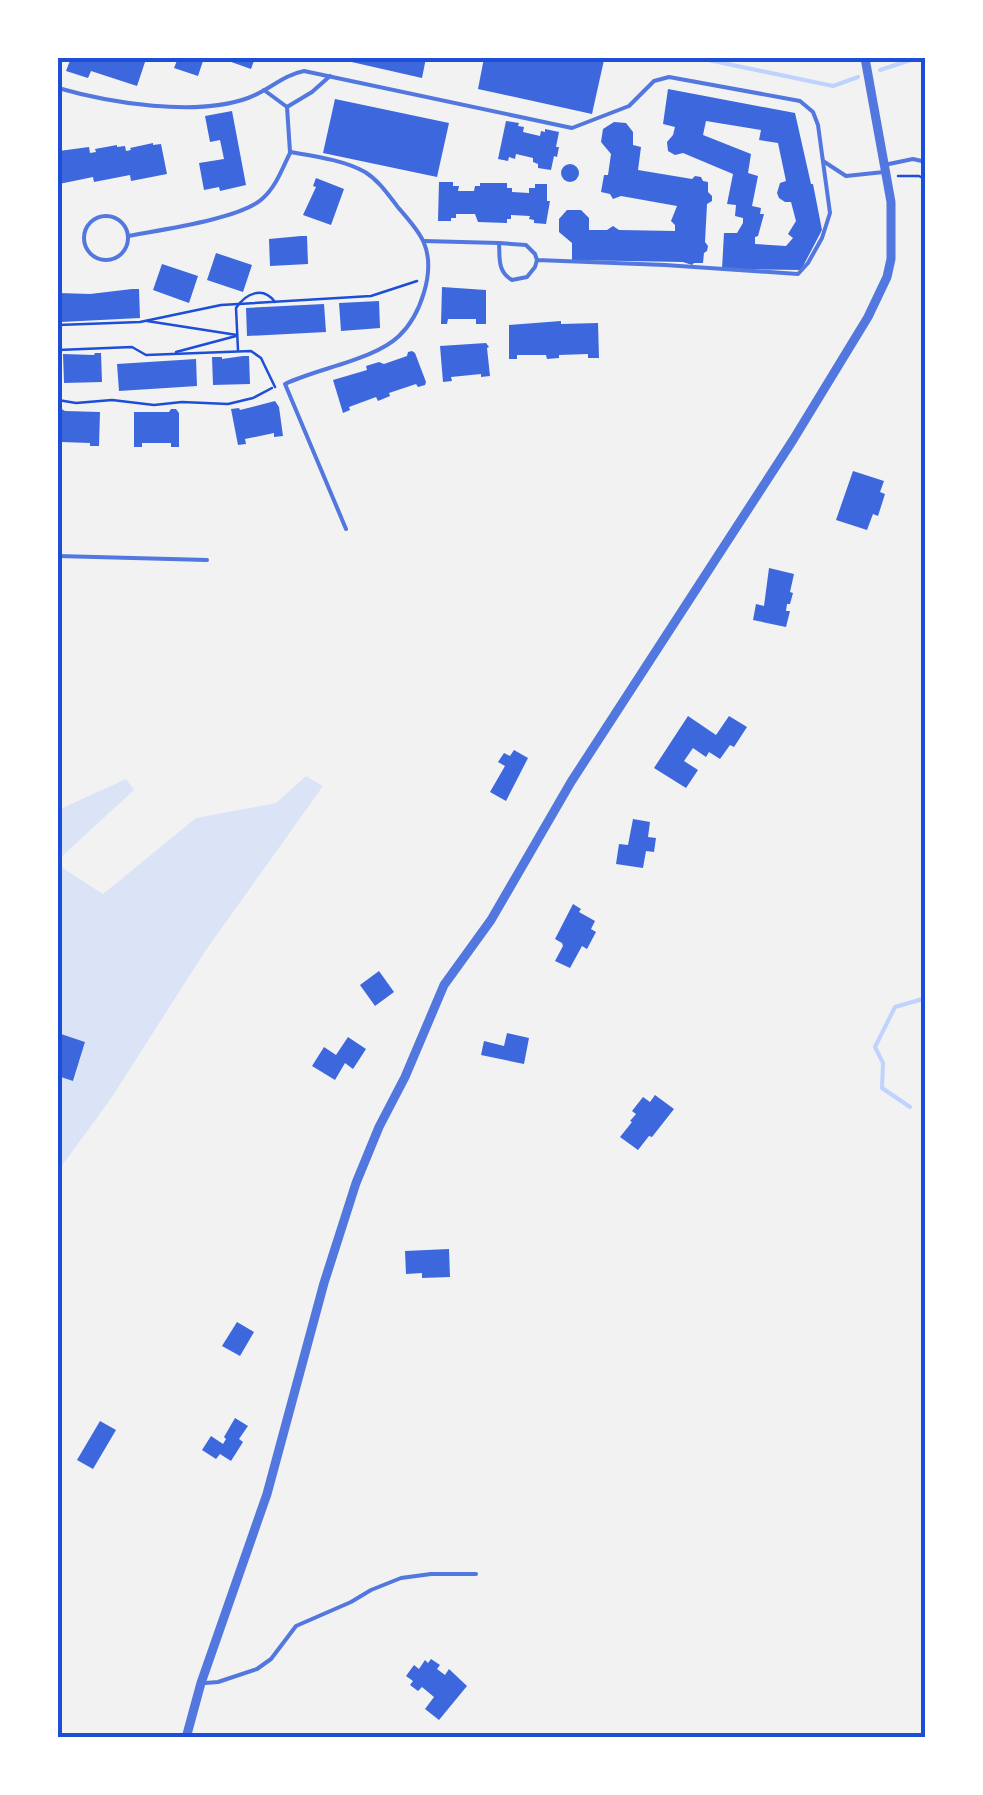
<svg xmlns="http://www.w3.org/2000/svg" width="983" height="1795" font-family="Roboto,sans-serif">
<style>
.green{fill:#dbe4f7}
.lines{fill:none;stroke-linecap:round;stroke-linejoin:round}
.stream{stroke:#bfd3fe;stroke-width:4}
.building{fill:#3d67dc;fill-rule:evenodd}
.path{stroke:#1d4ed8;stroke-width:2.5}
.service{stroke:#5277de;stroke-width:4}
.minor{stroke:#5277de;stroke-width:9}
.neatline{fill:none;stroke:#1d4ed8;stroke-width:4}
</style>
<rect width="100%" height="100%" fill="#f2f2f2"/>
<g class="green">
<path d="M 306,776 L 323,786 L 206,950 L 110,1100 L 58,1171 L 58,1076 L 74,1081 L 85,1042 L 58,1033 L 58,865 L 103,894 L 196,818 L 276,803 Z"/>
<path d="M 126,779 L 134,790 L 58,860 L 58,810 Z"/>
</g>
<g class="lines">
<g class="stream">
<path d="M 699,58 L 833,86 L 858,77"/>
<path d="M 880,70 L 917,58"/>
<path d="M 910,1107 L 882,1088 L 883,1063 L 875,1047 L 895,1007 L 926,998"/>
</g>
</g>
<g class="building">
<path d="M 71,58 L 141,58 L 146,59 L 137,86 L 91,71 L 88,78 L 66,71 Z"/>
<path d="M 178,58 L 204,58 L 198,76 L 174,68 Z"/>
<path d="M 220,58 L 255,58 L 251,69 Z"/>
<path d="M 334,58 L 426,58 L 422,78 Z"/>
<path d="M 484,58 L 592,58 L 604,60 L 592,114 L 478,89 Z"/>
<path d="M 668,89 L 795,113 L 811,184 L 813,184 L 822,230 L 801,270 L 722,269 L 724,233 L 737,233 L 743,223 L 743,218 L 735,216 L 736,205 L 727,204 L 733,174 L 683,153 L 675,155 L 668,151 L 667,142 L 673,135 L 675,127 L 663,124 ZM 706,121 L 761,130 L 759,140 L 778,143 L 786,181 L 780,183 L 777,193 L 779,198 L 785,202 L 791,202 L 796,221 L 788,234 L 793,238 L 786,246 L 755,244 L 755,237 L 758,236 L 764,214 L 760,214 L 761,208 L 752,206 L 758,176 L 748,173 L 751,154 L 703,135 Z"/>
<path d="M 335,99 L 449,123 L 437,177 L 323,153 Z"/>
<path d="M 232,111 L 246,185 L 220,191 L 219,187 L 204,190 L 199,163 L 224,159 L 220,140 L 210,142 L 205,116 Z"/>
<path d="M 506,121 L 519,123 L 518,126 L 524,127 L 523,132 L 540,136 L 541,131 L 545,132 L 545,129 L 559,132 L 556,147 L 559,147 L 557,157 L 554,156 L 551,170 L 538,168 L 538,164 L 533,162 L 533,158 L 516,154 L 515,159 L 509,157 L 508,161 L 498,159 Z"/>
<path d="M 614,122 L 626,123 L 633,132 L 633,145 L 641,147 L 638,170 L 692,179 L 695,176 L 701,177 L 703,181 L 708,182 L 708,192 L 712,196 L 712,201 L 707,204 L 705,242 L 708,246 L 707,251 L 704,253 L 703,263 L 694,263 L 692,265 L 683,262 L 572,260 L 572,243 L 559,232 L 559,219 L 567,210 L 581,210 L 589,218 L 589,230 L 607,230 L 613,226 L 619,230 L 675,231 L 675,225 L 671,221 L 677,206 L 621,196 L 613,199 L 610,194 L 601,192 L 604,175 L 608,175 L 611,154 L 601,142 L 603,129 Z"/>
<path d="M 153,143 L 153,145 L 161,144 L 167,174 L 131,181 L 130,175 L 94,182 L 93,177 L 59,184 L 59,151 L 89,147 L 90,153 L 96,152 L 95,149 L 117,145 L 117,147 L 125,146 L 126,151 L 131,150 L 130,148 Z"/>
<circle cx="570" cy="173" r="9"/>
<path d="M 316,178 L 344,189 L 331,225 L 303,215 L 316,187 L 313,186 Z"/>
<path d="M 439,182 L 453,182 L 453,186 L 459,186 L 458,191 L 474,191 L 475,186 L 480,186 L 480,183 L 507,183 L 507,188 L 512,188 L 512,192 L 529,193 L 529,188 L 535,188 L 535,184 L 547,184 L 547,201 L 550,201 L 546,224 L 534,223 L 534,220 L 529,219 L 530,216 L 511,215 L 511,219 L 507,219 L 507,223 L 478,222 L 475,214 L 456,214 L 456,218 L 451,218 L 451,221 L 438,221 Z"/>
<path d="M 301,236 L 307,236 L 308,264 L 270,266 L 269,239 Z"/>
<path d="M 216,253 L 252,265 L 243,292 L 207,280 Z"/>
<path d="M 162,264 L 198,276 L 189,303 L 153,290 Z"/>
<path d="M 442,287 L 486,290 L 486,324 L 476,324 L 476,319 L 448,319 L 447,324 L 441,324 Z"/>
<path d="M 132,289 L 139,289 L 140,318 L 61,322 L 59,293 L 90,294 Z"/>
<path d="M 379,301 L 380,328 L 341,331 L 339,303 Z"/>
<path d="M 324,304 L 326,332 L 247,336 L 246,308 Z"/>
<path d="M 561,321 L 561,324 L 598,323 L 599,358 L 588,358 L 588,354 L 559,355 L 559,358 L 547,359 L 546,355 L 517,355 L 517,359 L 509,359 L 509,325 Z"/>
<path d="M 486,343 L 489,347 L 487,348 L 490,376 L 481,377 L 481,374 L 451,377 L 452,381 L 443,382 L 440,346 Z"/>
<path d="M 412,351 L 415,353 L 426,382 L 425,385 L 418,387 L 416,384 L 389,393 L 390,396 L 378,401 L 376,397 L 349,407 L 350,410 L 343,413 L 333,380 L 367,370 L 366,366 L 379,362 L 384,364 L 407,356 L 408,352 Z"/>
<path d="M 95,353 L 101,353 L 102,382 L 64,383 L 63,354 L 94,355 Z"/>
<path d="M 243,356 L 249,356 L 250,384 L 213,385 L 212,357 L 222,357 L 222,359 Z"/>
<path d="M 196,359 L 197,386 L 119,391 L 117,364 Z"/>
<path d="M 275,401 L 279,407 L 283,436 L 274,437 L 274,433 L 245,439 L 246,444 L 238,445 L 231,409 L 239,408 L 240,410 Z"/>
<path d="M 58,407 L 65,411 L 100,412 L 99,446 L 90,446 L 90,443 L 61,442 L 61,445 L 58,445 Z"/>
<path d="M 171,409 L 176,409 L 179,413 L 179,447 L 171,447 L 171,443 L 142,443 L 142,447 L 134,447 L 134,412 L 169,412 Z"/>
<path d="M 853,471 L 884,481 L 880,492 L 885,494 L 878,516 L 873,514 L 867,530 L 836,520 Z"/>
<path d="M 769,568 L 794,574 L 790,592 L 793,593 L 790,604 L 787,604 L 786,611 L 790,611 L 786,627 L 753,620 L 756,604 L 764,606 Z"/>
<path d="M 688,716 L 716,735 L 729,716 L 747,727 L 734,747 L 730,745 L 720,759 L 709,752 L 706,757 L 693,748 L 684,761 L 698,770 L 686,788 L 654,768 Z"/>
<path d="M 514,750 L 528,758 L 506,801 L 490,792 L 505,766 L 498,762 L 504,753 L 510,756 Z"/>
<path d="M 633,819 L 650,822 L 648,837 L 656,838 L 654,852 L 646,851 L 643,868 L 616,864 L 619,844 L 628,845 Z"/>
<path d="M 573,904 L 581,909 L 579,912 L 595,921 L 591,929 L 596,932 L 587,949 L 582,946 L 570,968 L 555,961 L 563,946 L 562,943 L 555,939 Z"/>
<path d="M 379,971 L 394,992 L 375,1006 L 360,985 Z"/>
<path d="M 58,1033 L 85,1042 L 73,1081 L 58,1076 Z"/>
<path d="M 507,1033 L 529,1038 L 524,1064 L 481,1055 L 484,1041 L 504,1046 Z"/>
<path d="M 348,1037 L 366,1049 L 353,1069 L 345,1063 L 335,1080 L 312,1066 L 324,1047 L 336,1055 Z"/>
<path d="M 655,1095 L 674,1109 L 652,1137 L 649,1136 L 638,1150 L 620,1137 L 632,1122 L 630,1121 L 636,1114 L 632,1111 L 643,1097 L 650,1102 Z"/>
<path d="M 449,1249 L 450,1277 L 422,1278 L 422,1273 L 406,1274 L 405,1251 Z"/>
<path d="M 237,1322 L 254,1332 L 240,1356 L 222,1346 Z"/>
<path d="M 235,1418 L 248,1426 L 239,1439 L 243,1442 L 231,1461 L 220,1454 L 216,1459 L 202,1450 L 211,1436 L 223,1444 L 226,1439 L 224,1437 Z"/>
<path d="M 100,1421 L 116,1430 L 93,1469 L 77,1460 Z"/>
<path d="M 431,1659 L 440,1665 L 437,1669 L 445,1675 L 449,1669 L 467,1686 L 439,1720 L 425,1709 L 434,1697 L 422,1687 L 418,1691 L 410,1685 L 413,1681 L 406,1676 L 414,1665 L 419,1669 L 425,1660 L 428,1663 Z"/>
</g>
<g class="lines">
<g class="path">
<path d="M 898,176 L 919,176 L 926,180"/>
<path d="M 147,321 L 237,335"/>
<path d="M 58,325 L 140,322 L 221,305 L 371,296 L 417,281"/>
<path d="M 58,350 L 132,347 L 146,355 L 251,351 L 261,358 L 275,387"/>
<path d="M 238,350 L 236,308 C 246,293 263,286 275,302"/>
<path d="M 176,352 L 236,336"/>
<path d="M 58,400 L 76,403 L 112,400 L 154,405 L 182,402 L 228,404 L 253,398 L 272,388"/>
</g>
<g class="service">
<path d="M 330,76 L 312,92 L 287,107 L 290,152 C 313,156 344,160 365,172 C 378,180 387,193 397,206 C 406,217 419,230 424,243 C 436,272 420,316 399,336 C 374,360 318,368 285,384 L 346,529"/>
<path d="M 58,88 C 110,103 196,117 248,98 C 268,91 283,75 304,71 L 572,128 L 629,106 L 654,81 L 669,77 L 800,101 L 813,112 L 818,125 L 830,213 L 822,238 L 808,263 L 798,274 L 665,265 L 537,260 L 535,254 L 526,245 L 499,243 C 500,258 497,271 512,280 L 527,277 L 535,267 L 537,260"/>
<path d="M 264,90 L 287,107"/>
<path d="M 823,161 L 846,176 L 884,172"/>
<path d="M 884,165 L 913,159 L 926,162"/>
<circle cx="106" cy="238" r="22"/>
<path d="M 128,236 C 159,230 240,219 262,199 C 276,187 282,169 290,153"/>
<path d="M 424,241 L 499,243"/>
<path d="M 58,556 L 207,560"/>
<path d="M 205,1683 L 218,1682 L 257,1669 L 271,1659 L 296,1626 L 351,1602 L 371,1590 L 401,1578 L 431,1574 L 476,1574"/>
</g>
<g class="minor">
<path d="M 186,1738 L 201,1683 L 267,1494 L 324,1283 L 356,1183 L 379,1127 L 405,1077 L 444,985 L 491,920 L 571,782 L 793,440 L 868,317 L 887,277 L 891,259 L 891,202 L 865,58"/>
<path d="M 355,1738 L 356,1738"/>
</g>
</g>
<rect width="983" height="1795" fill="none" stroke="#ffffff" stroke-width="120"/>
<rect x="60" y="60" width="863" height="1675" class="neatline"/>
</svg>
